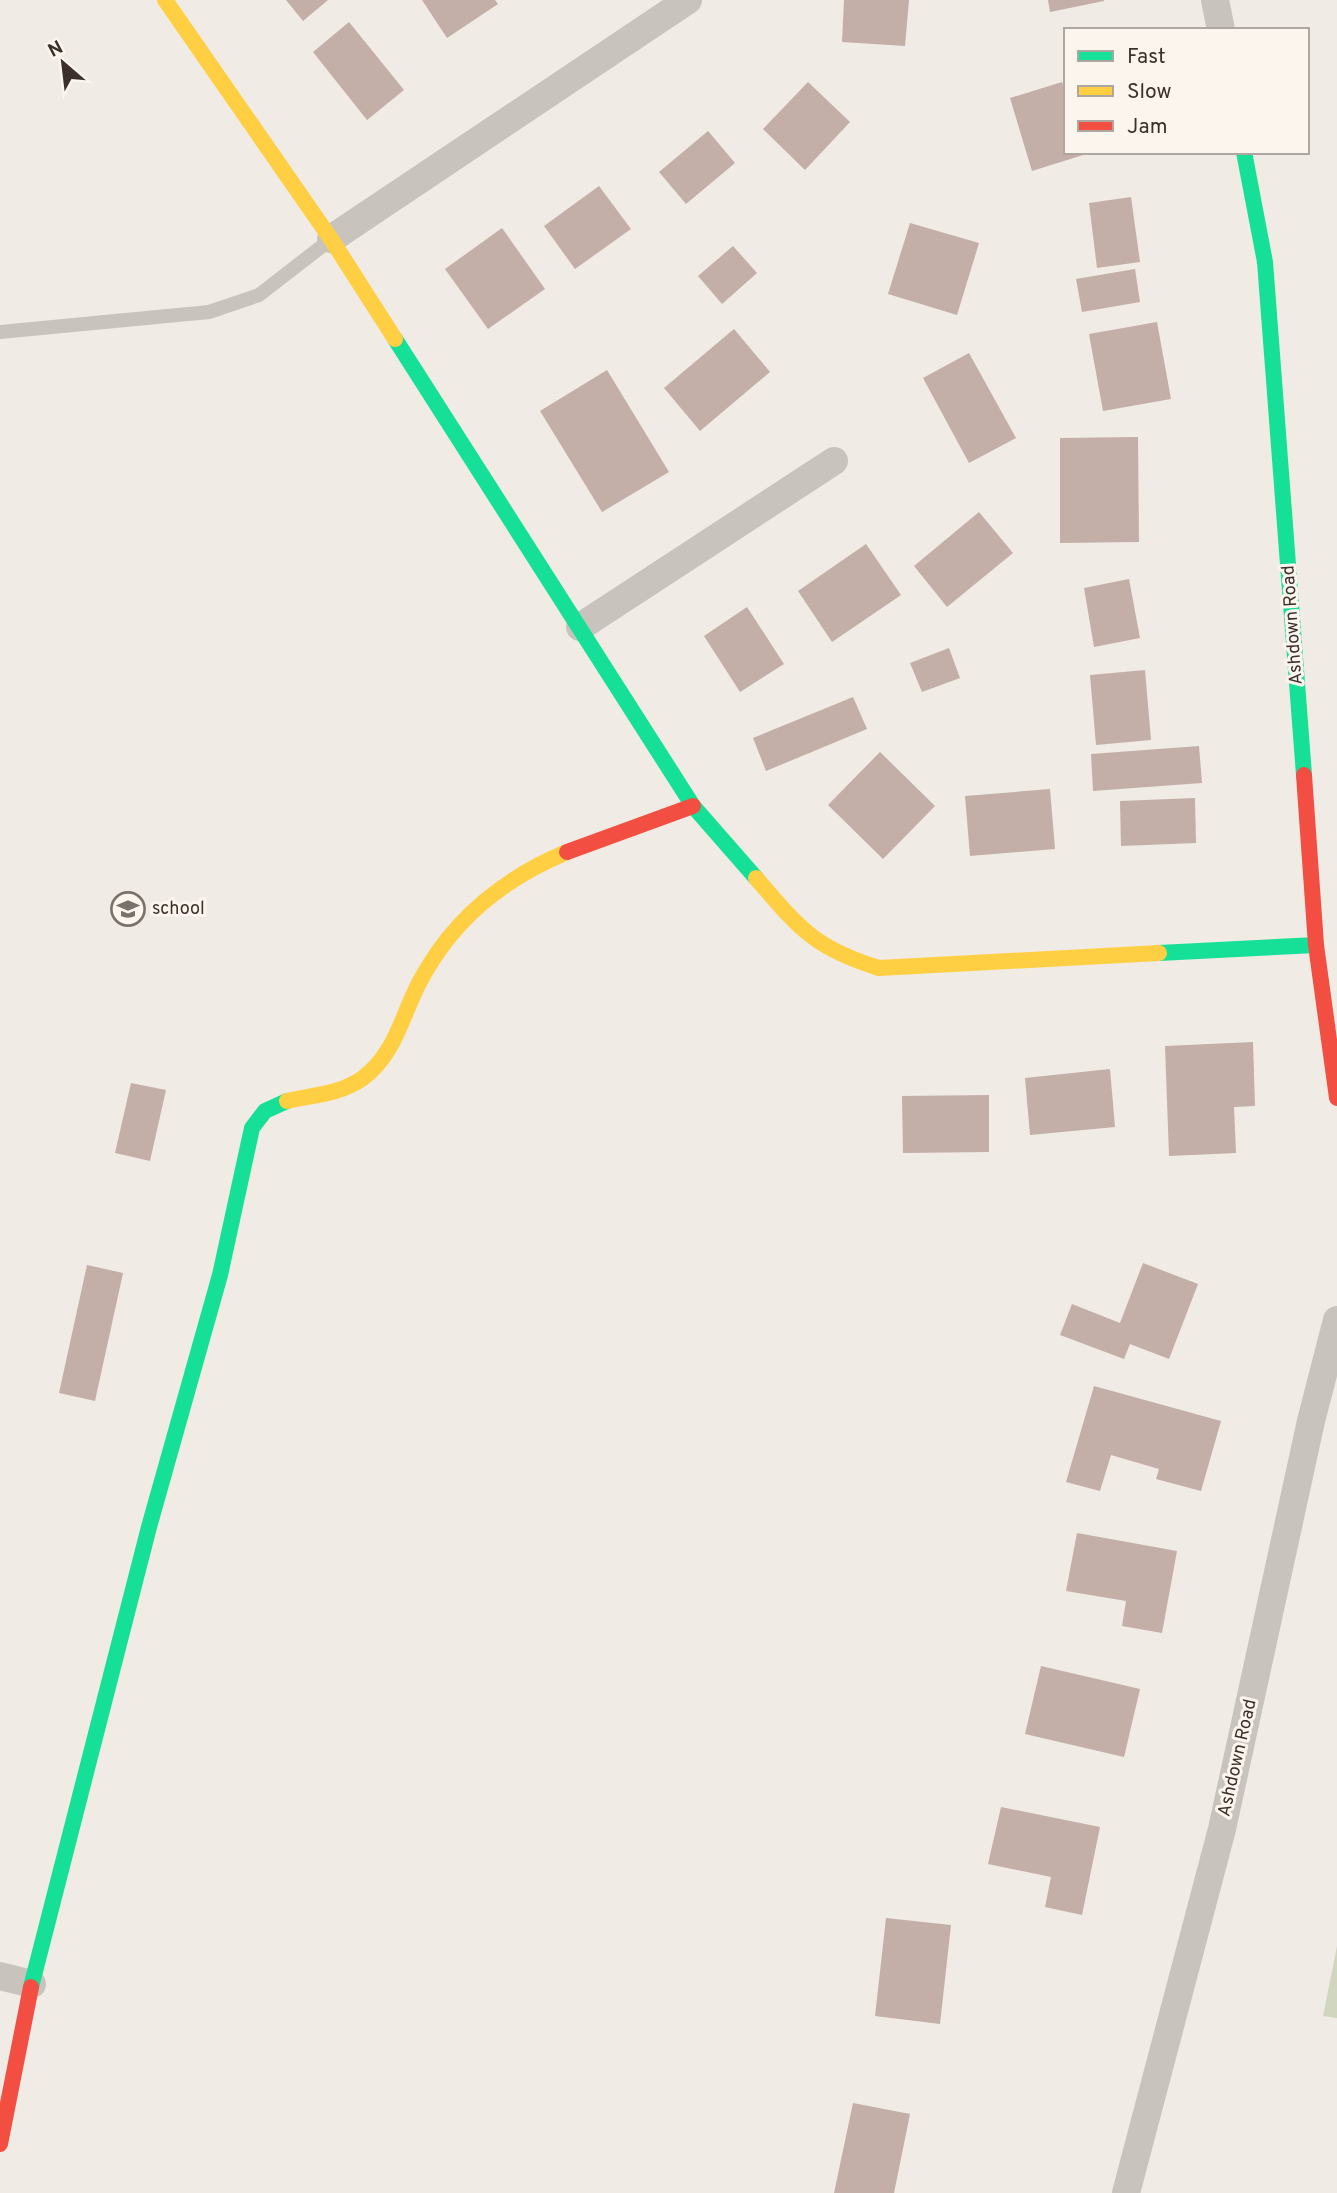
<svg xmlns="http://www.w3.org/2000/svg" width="1337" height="2193" font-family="Overpass,sans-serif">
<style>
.green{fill:#d1d6bf}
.building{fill:#c3afa7}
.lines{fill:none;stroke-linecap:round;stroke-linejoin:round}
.lane{stroke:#c9c3be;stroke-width:14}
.street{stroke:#c9c3be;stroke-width:28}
.fast{stroke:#16e098;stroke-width:16}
.slow{stroke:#ffcf43;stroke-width:16}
.jam{stroke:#f24e42;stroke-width:16}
.labels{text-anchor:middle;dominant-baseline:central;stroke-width:6;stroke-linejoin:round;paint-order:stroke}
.street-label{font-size:18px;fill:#3b302b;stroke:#fbf5ee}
.poi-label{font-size:18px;fill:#3b302b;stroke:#fbf5ee;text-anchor:start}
</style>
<rect width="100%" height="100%" fill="#f0ebe5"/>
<path class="green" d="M 1337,1946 L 1337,2018 L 1323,2016 Z"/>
<g class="building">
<path d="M 286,0 L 328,0 L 303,21 Z"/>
<path d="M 422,0 L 495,0 L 498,4 L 447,38 Z"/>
<path d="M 844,0 L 909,0 L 905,46 L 842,42 Z"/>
<path d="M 1048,0 L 1104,0 L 1104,1 L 1050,12 Z"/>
<path d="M 349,22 L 404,90 L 367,120 L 313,52 Z"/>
<path d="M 808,82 L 850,122 L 805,170 L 763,129 Z"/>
<path d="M 1062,82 L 1066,95 L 1066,152 L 1083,152 L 1083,155 L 1032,171 L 1010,98 Z"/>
<path d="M 708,131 L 735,163 L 686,204 L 659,172 Z"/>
<path d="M 599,186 L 631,229 L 575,269 L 544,226 Z"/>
<path d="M 1131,197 L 1140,262 L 1097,268 L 1089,203 Z"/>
<path d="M 910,223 L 979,243 L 957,315 L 888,294 Z"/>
<path d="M 502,228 L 545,289 L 488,329 L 445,269 Z"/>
<path d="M 733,246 L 757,273 L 722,304 L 698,276 Z"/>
<path d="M 1135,269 L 1140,302 L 1082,312 L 1076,279 Z"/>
<path d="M 1157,322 L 1171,399 L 1103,411 L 1089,334 Z"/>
<path d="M 734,329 L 770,372 L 700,431 L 664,388 Z"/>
<path d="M 969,353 L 1016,438 L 969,463 L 923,378 Z"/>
<path d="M 607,370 L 669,472 L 602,512 L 540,411 Z"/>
<path d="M 1138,437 L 1139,542 L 1060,543 L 1060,438 Z"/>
<path d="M 979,512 L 1013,553 L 947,607 L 914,566 Z"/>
<path d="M 866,544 L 901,595 L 832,642 L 798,591 Z"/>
<path d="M 1129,579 L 1140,638 L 1094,647 L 1084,588 Z"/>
<path d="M 747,607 L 784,664 L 740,692 L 704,636 Z"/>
<path d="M 949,648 L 960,678 L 922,692 L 910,663 Z"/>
<path d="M 1145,670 L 1151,740 L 1096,745 L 1090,675 Z"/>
<path d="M 853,697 L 867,729 L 766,771 L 753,738 Z"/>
<path d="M 1199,746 L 1202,783 L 1093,791 L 1091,754 Z"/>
<path d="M 880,752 L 935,806 L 883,859 L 828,805 Z"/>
<path d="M 1050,789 L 1055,849 L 970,856 L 965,796 Z"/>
<path d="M 1195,798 L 1196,843 L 1121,846 L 1120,801 Z"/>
<path d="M 1253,1042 L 1255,1106 L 1234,1107 L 1236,1153 L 1169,1156 L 1165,1046 Z"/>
<path d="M 1110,1069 L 1115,1127 L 1030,1135 L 1025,1078 Z"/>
<path d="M 131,1083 L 166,1090 L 150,1161 L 115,1153 Z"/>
<path d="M 989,1095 L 989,1152 L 903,1153 L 902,1096 Z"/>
<path d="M 1143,1263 L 1198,1284 L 1169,1359 L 1130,1344 L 1124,1359 L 1060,1335 L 1072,1304 L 1120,1323 Z"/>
<path d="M 87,1265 L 123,1273 L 95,1401 L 59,1393 Z"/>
<path d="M 1094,1386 L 1221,1421 L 1201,1491 L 1156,1479 L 1159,1469 L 1111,1455 L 1100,1491 L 1066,1482 Z"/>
<path d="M 1077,1533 L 1177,1551 L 1162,1633 L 1122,1626 L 1126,1601 L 1066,1591 Z"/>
<path d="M 1041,1666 L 1140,1689 L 1124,1757 L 1025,1734 Z"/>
<path d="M 1001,1807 L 1100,1827 L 1082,1915 L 1045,1907 L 1051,1877 L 988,1864 Z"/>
<path d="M 886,1918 L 951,1925 L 940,2024 L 875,2016 Z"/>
<path d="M 853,2103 L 910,2114 L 894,2193 L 834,2193 Z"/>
</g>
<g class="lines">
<path class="lane" d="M 0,332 L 209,312 L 259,295 L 330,240"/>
<g class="street">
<path d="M 1215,0 L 1221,30"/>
<path d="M 331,239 L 688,0"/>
<path d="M 580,627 L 834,461"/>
<path d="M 0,1976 L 32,1984"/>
<path d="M 1126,2193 L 1222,1829 L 1311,1421 L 1337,1320"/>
</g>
<g class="fast">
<path d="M 1244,152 L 1265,262 L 1304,775"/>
<path d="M 395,339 L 693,806 L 756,878"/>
<path d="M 1159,953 L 1316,945"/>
<path d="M 31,1987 L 149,1527 L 220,1275 L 252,1128 L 265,1111 L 287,1101"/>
</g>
<g class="slow">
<path d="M 165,0 L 331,239 L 395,339"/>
<path d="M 756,878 C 799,928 814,948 879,968 L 1159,953"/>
<path d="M 287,1101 C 313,1095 341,1094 363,1078 C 395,1054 402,1016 419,983 C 452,920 502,879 567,852"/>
</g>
<g class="jam">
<path d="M 1304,775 L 1316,945 L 1337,1098"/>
<path d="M 567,852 L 693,806"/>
<path d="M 0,2144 L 31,1987"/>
</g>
</g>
<defs>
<g id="school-ring" transform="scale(1.75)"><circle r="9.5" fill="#fbf5ee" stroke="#7a716c" stroke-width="1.5"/><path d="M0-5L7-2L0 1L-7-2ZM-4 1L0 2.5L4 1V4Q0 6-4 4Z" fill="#7a716c"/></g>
</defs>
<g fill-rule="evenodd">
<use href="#school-ring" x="128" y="909"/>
</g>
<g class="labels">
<g class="street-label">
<text transform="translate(1293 625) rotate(-94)">Ashdown Road</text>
<text transform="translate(1238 1758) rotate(-77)">Ashdown Road</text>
</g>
<g class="poi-label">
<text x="152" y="909">school</text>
</g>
</g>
<rect x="1064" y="28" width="245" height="126" fill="#fbf5ee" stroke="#aea6a0" stroke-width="2"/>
<rect x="1078" y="51" width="35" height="10" fill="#16e098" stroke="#aea6a0" stroke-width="2"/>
<text x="1127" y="63" font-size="21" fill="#3b302b">Fast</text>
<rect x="1078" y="86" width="35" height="10" fill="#ffcf43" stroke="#aea6a0" stroke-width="2"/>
<text x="1127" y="98" font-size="21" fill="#3b302b">Slow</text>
<rect x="1078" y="121" width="35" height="10" fill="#f24e42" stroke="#aea6a0" stroke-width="2"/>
<text x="1127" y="133" font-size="21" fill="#3b302b">Jam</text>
<g transform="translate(63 63) rotate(332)" stroke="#fbf5ee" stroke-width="5" paint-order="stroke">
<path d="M0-5L12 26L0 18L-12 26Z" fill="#3b302b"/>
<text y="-10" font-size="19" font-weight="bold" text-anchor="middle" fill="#3b302b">N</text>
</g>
</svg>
